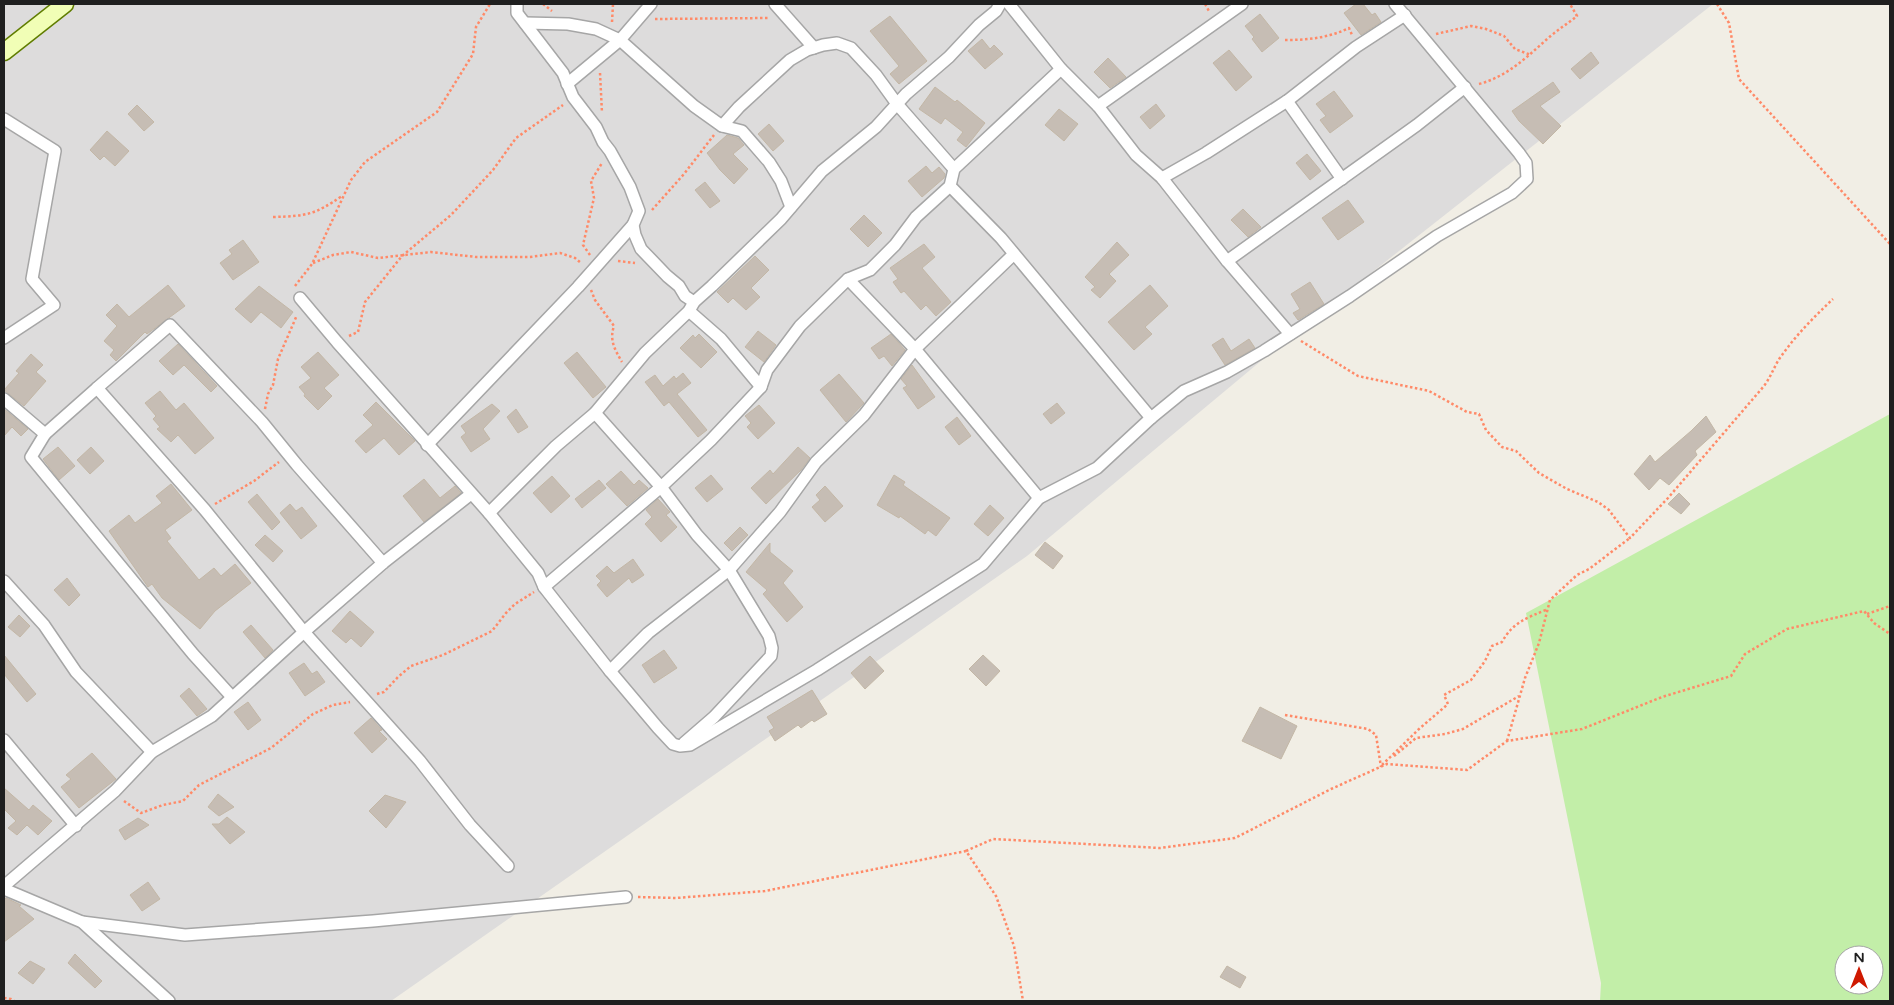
<svg xmlns="http://www.w3.org/2000/svg" width="1894" height="1005" font-family="'Varela Round',sans-serif">
<style>
.residential{fill:#dddcdc}
.grass{fill:#c2eea8;fill-rule:evenodd}
.building{fill:#c6bdb4;stroke:#c3b7a6}
.lines{fill:none;stroke-linecap:round;stroke-linejoin:round}
.street-casing{stroke:#a6a6a6;stroke-width:14}
.secondary-casing{stroke:#607d00;stroke-width:19}
.path{stroke:#ff8a68;stroke-width:2.5;stroke-dasharray:2.5 2.5;stroke-linecap:butt}
.street{stroke:#fff;stroke-width:11}
.secondary{stroke:#f1feb6;stroke-width:16}
</style>
<rect width="100%" height="100%" fill="#f1eee5"/>
<path class="residential" d="M 4,4 L 1713,4 L 1291,336 L 1027,556 L 391,1001 L 4,1001 Z"/>
<path class="grass" d="M 1890,414 L 1890,1001 L 1600,1001 L 1601,983 L 1526,613 ZM 1844,955 L 1874,955 L 1874,985 L 1844,985 Z"/>
<g class="building">
<path d="M 1356,4 L 1363,4 L 1372,15 L 1375,13 L 1381,22 L 1361,35 L 1344,13 Z"/>
<path d="M 1260,14 L 1279,38 L 1262,52 L 1252,39 L 1254,37 L 1245,26 Z"/>
<path d="M 890,16 L 927,61 L 899,84 L 890,74 L 899,66 L 870,31 Z"/>
<path d="M 982,39 L 990,49 L 994,45 L 1003,54 L 985,69 L 968,51 Z"/>
<path d="M 1229,50 L 1252,77 L 1236,91 L 1213,63 Z"/>
<path d="M 1591,52 L 1599,63 L 1580,79 L 1571,69 Z"/>
<path d="M 1108,58 L 1126,77 L 1110,88 L 1094,72 Z"/>
<path d="M 1553,82 L 1560,92 L 1540,106 L 1561,126 L 1543,144 L 1519,121 L 1512,111 Z"/>
<path d="M 935,87 L 955,102 L 957,100 L 985,123 L 966,147 L 957,140 L 963,132 L 945,118 L 941,124 L 919,109 Z"/>
<path d="M 1334,91 L 1353,116 L 1330,133 L 1320,120 L 1326,116 L 1316,104 Z"/>
<path d="M 1156,104 L 1165,116 L 1150,129 L 1140,117 Z"/>
<path d="M 137,105 L 154,122 L 144,131 L 128,114 Z"/>
<path d="M 1059,109 L 1078,124 L 1064,141 L 1045,125 Z"/>
<path d="M 769,124 L 784,141 L 773,151 L 758,134 Z"/>
<path d="M 107,131 L 129,151 L 115,166 L 104,156 L 100,160 L 90,150 Z"/>
<path d="M 727,135 L 738,138 L 744,145 L 733,154 L 748,169 L 734,184 L 720,170 L 707,153 Z"/>
<path d="M 1307,154 L 1321,171 L 1310,180 L 1296,163 Z"/>
<path d="M 926,166 L 932,173 L 939,167 L 945,174 L 944,178 L 922,197 L 908,181 Z"/>
<path d="M 705,182 L 720,201 L 710,208 L 695,190 Z"/>
<path d="M 1348,200 L 1364,222 L 1338,240 L 1322,218 Z"/>
<path d="M 1243,209 L 1261,227 L 1248,237 L 1231,220 Z"/>
<path d="M 864,215 L 882,233 L 868,247 L 850,229 Z"/>
<path d="M 243,240 L 259,262 L 233,280 L 220,263 L 232,254 L 229,250 Z"/>
<path d="M 1117,242 L 1129,255 L 1109,274 L 1116,281 L 1100,298 L 1091,290 L 1095,287 L 1085,277 Z"/>
<path d="M 924,244 L 935,257 L 922,268 L 951,302 L 936,316 L 926,305 L 921,310 L 904,291 L 901,293 L 893,282 L 898,279 L 890,268 Z"/>
<path d="M 755,256 L 769,270 L 751,288 L 760,297 L 746,310 L 733,298 L 728,303 L 717,292 Z"/>
<path d="M 1310,282 L 1324,304 L 1298,320 L 1293,313 L 1300,309 L 1291,294 Z"/>
<path d="M 168,285 L 185,306 L 147,334 L 145,332 L 116,361 L 110,355 L 114,350 L 104,341 L 117,326 L 106,315 L 117,304 L 129,317 Z"/>
<path d="M 1150,285 L 1168,306 L 1145,327 L 1152,334 L 1134,350 L 1108,322 Z"/>
<path d="M 259,286 L 293,312 L 281,328 L 261,312 L 251,323 L 235,309 Z"/>
<path d="M 758,331 L 776,345 L 764,362 L 745,347 Z"/>
<path d="M 699,334 L 717,352 L 701,368 L 680,348 L 693,335 L 695,338 Z"/>
<path d="M 891,334 L 905,350 L 892,366 L 884,356 L 879,359 L 871,348 Z"/>
<path d="M 1223,338 L 1231,351 L 1249,339 L 1255,348 L 1225,365 L 1212,345 Z"/>
<path d="M 178,344 L 217,386 L 211,392 L 184,365 L 173,375 L 159,361 Z"/>
<path d="M 318,352 L 339,375 L 324,388 L 332,396 L 318,410 L 304,396 L 305,394 L 299,387 L 311,378 L 301,367 Z"/>
<path d="M 577,352 L 606,387 L 593,398 L 564,363 Z"/>
<path d="M 31,354 L 43,365 L 36,372 L 46,381 L 24,406 L 4,390 L 19,373 L 16,371 Z"/>
<path d="M 912,365 L 935,397 L 918,409 L 903,388 L 907,386 L 901,379 Z"/>
<path d="M 683,373 L 691,383 L 677,394 L 707,430 L 698,437 L 669,402 L 664,406 L 645,382 L 655,375 L 663,386 L 674,376 L 676,379 Z"/>
<path d="M 839,374 L 864,403 L 846,422 L 820,390 Z"/>
<path d="M 160,391 L 176,410 L 184,403 L 214,438 L 195,454 L 178,435 L 171,442 L 157,429 L 160,427 L 153,419 L 156,416 L 145,403 Z"/>
<path d="M 376,402 L 415,441 L 399,455 L 384,438 L 366,453 L 355,441 L 373,425 L 363,415 Z"/>
<path d="M 1057,403 L 1065,413 L 1051,424 L 1043,414 Z"/>
<path d="M 492,404 L 500,411 L 483,429 L 490,439 L 471,452 L 461,437 L 466,433 L 461,426 Z"/>
<path d="M 759,405 L 775,423 L 758,439 L 747,427 L 751,423 L 745,416 Z"/>
<path d="M 4,409 L 28,429 L 21,436 L 12,427 L 4,436 Z"/>
<path d="M 516,409 L 528,427 L 518,433 L 507,417 Z"/>
<path d="M 1706,416 L 1716,432 L 1695,451 L 1697,455 L 1669,485 L 1660,478 L 1649,490 L 1634,474 L 1650,455 L 1655,462 L 1691,431 Z"/>
<path d="M 957,417 L 971,436 L 959,445 L 945,427 Z"/>
<path d="M 58,447 L 75,466 L 59,480 L 43,459 Z"/>
<path d="M 91,447 L 104,461 L 90,474 L 77,460 Z"/>
<path d="M 798,447 L 810,458 L 801,470 L 766,504 L 751,488 L 770,470 L 773,474 Z"/>
<path d="M 621,471 L 634,485 L 639,480 L 648,488 L 627,506 L 606,484 Z"/>
<path d="M 711,475 L 723,489 L 707,502 L 695,488 Z"/>
<path d="M 894,475 L 905,482 L 903,485 L 950,518 L 936,536 L 928,530 L 925,534 L 900,516 L 899,518 L 877,505 Z"/>
<path d="M 552,476 L 570,496 L 551,513 L 533,493 Z"/>
<path d="M 424,479 L 440,498 L 455,486 L 461,493 L 424,522 L 403,496 Z"/>
<path d="M 599,480 L 606,488 L 582,508 L 575,499 Z"/>
<path d="M 171,484 L 192,510 L 165,530 L 171,538 L 167,541 L 199,580 L 214,568 L 221,576 L 235,564 L 251,583 L 215,611 L 200,629 L 162,598 L 152,584 L 148,587 L 109,531 L 129,515 L 135,523 L 162,503 L 156,496 Z"/>
<path d="M 825,486 L 843,506 L 825,522 L 812,507 L 820,500 L 816,495 Z"/>
<path d="M 1679,493 L 1690,504 L 1681,514 L 1668,504 Z"/>
<path d="M 257,494 L 280,522 L 272,530 L 248,502 Z"/>
<path d="M 658,499 L 670,512 L 666,515 L 677,527 L 661,542 L 645,524 L 652,517 L 646,510 Z"/>
<path d="M 290,504 L 296,511 L 302,507 L 317,526 L 301,539 L 280,513 Z"/>
<path d="M 990,505 L 1004,518 L 988,536 L 974,524 Z"/>
<path d="M 740,527 L 748,535 L 732,551 L 724,543 Z"/>
<path d="M 265,535 L 283,551 L 273,562 L 255,545 Z"/>
<path d="M 1045,542 L 1063,556 L 1053,569 L 1035,555 Z"/>
<path d="M 770,543 L 770,552 L 793,571 L 783,583 L 803,607 L 787,622 L 763,594 L 767,590 L 746,572 Z"/>
<path d="M 633,559 L 644,575 L 632,583 L 629,578 L 607,597 L 597,585 L 601,581 L 596,576 L 607,566 L 614,573 Z"/>
<path d="M 67,578 L 80,595 L 69,606 L 54,590 Z"/>
<path d="M 350,611 L 374,632 L 361,647 L 351,638 L 346,643 L 332,631 Z"/>
<path d="M 19,615 L 30,626 L 20,637 L 8,627 Z"/>
<path d="M 251,625 L 273,650 L 265,658 L 243,632 Z"/>
<path d="M 664,650 L 677,668 L 654,683 L 642,665 Z"/>
<path d="M 4,655 L 36,694 L 27,702 L 4,674 Z"/>
<path d="M 983,655 L 1000,671 L 986,686 L 969,669 Z"/>
<path d="M 870,656 L 884,671 L 865,689 L 851,673 Z"/>
<path d="M 304,663 L 312,674 L 317,671 L 325,682 L 305,696 L 289,673 Z"/>
<path d="M 189,688 L 207,709 L 197,716 L 180,696 Z"/>
<path d="M 812,690 L 827,714 L 814,722 L 812,720 L 801,728 L 798,725 L 775,741 L 769,731 L 774,728 L 767,717 Z"/>
<path d="M 248,702 L 261,720 L 248,730 L 234,712 Z"/>
<path d="M 1260,707 L 1297,726 L 1281,759 L 1242,741 Z"/>
<path d="M 371,718 L 382,730 L 379,731 L 387,739 L 372,753 L 354,733 Z"/>
<path d="M 92,753 L 116,779 L 79,808 L 61,787 L 71,779 L 66,775 Z"/>
<path d="M 4,788 L 29,810 L 33,805 L 52,821 L 38,835 L 27,825 L 17,835 L 8,828 L 16,821 L 4,809 Z"/>
<path d="M 218,794 L 234,807 L 219,816 L 208,807 Z"/>
<path d="M 385,795 L 406,802 L 386,828 L 369,811 Z"/>
<path d="M 227,817 L 245,832 L 230,844 L 212,824 L 219,824 Z"/>
<path d="M 138,818 L 149,825 L 125,840 L 119,830 Z"/>
<path d="M 148,882 L 160,899 L 142,911 L 130,895 Z"/>
<path d="M 6,898 L 21,905 L 19,906 L 34,919 L 4,942 L 4,900 Z"/>
<path d="M 75,954 L 102,981 L 95,988 L 68,963 Z"/>
<path d="M 30,961 L 45,969 L 33,984 L 18,973 Z"/>
<path d="M 1227,966 L 1246,977 L 1240,988 L 1220,977 Z"/>
</g>
<g class="lines">
<g class="street-casing">
<g id="street">
<path d="M 517,4 L 517,13 L 563,73 L 573,97 L 596,127 L 603,142 L 610,151 L 630,187 L 639,211 L 633,225 L 635,235 L 641,249 L 667,276 L 679,286 L 685,296 L 694,302"/>
<path d="M 775,4 L 814,48"/>
<path d="M 1009,4 L 1061,69 L 1098,106 L 1136,155 L 1162,178 L 1227,261 L 1290,334"/>
<path d="M 525,23 L 568,24 L 596,29 L 620,40 L 694,106 L 722,126 L 742,131 L 769,162 L 781,181 L 791,207"/>
<path d="M 567,84 L 620,40 L 651,4"/>
<path d="M 1287,101 L 1342,179"/>
<path d="M 1098,106 L 1242,4"/>
<path d="M 4,119 L 55,151 L 32,279 L 54,305 L 4,338"/>
<path d="M 722,126 L 739,107 L 790,60 L 807,50 L 823,45 L 837,43 L 851,48 L 876,75 L 897,104 L 954,169"/>
<path d="M 1162,178 L 1206,153 L 1287,101 L 1356,47 L 1405,15"/>
<path d="M 950,186 L 1001,238 L 1151,418"/>
<path d="M 1227,261 L 1417,125 L 1465,87"/>
<path d="M 848,279 L 915,349 L 1039,498"/>
<path d="M 300,298 L 337,342 L 489,513 L 538,573 L 544,587 L 610,671 L 658,728 L 673,744 L 680,746 L 690,745 L 817,670 L 983,564 L 1039,498 L 1097,468 L 1151,418 L 1184,391 L 1227,372 L 1264,351 L 1350,296 L 1437,236 L 1512,193 L 1527,179 L 1526,163 L 1519,153 L 1395,4"/>
<path d="M 689,311 L 721,339 L 761,387"/>
<path d="M 97,388 L 170,325 L 262,422 L 297,465 L 383,563"/>
<path d="M 4,399 L 45,434 L 97,388 L 205,510 L 304,632 L 420,761 L 470,825 L 508,866"/>
<path d="M 595,413 L 661,487 L 697,535 L 729,570 L 769,636 L 772,648 L 771,656 L 714,717 L 684,743"/>
<path d="M 45,434 L 31,457 L 193,654 L 232,697"/>
<path d="M 427,445 L 578,287 L 633,225"/>
<path d="M 489,513 L 556,446 L 595,413 L 645,353 L 689,311 L 694,302 L 712,286 L 781,219 L 822,171 L 876,127 L 906,94 L 949,57 L 979,25 L 996,11 L 1000,4"/>
<path d="M 4,581 L 44,625 L 76,672 L 152,752"/>
<path d="M 544,587 L 661,487 L 711,440 L 761,387 L 767,370 L 800,326 L 848,279 L 870,270 L 895,245 L 916,217 L 950,186 L 954,169 L 1061,69"/>
<path d="M 610,671 L 648,633 L 729,570 L 780,512 L 816,462 L 864,415 L 915,349 L 1014,254"/>
<path d="M 4,740 L 76,826"/>
<path d="M 4,886 L 115,791 L 152,752 L 212,716 L 304,632 L 383,563 L 471,494"/>
<path d="M 4,889 L 82,922 L 169,1001"/>
<path d="M 82,922 L 185,935 L 373,921 L 626,897"/>
</g>
</g>
<g class="secondary-casing">
<path id="secondary" d="M 4,52 L 65,4"/>
</g>
<g class="path">
<path d="M 543,4 L 552,11"/>
<path d="M 1205,4 L 1209,11"/>
<path d="M 1717,4 L 1729,23 L 1739,79 L 1890,244"/>
<path d="M 655,19 L 769,18"/>
<path d="M 612,22 L 613,4"/>
<path d="M 1436,34 L 1471,26 L 1486,29 L 1504,36 L 1515,49 L 1531,55"/>
<path d="M 1285,40 C 1308,40 1328,38 1349,28 L 1352,35"/>
<path d="M 600,73 L 602,113"/>
<path d="M 1479,84 C 1506,77 1526,58 1546,40 C 1556,31 1567,24 1577,16 L 1570,4"/>
<path d="M 652,210 L 684,174 L 714,135"/>
<path d="M 273,217 C 307,216 314,215 342,196"/>
<path d="M 590,255 L 583,245 L 594,198 L 591,181 L 602,163"/>
<path d="M 618,261 L 635,263"/>
<path d="M 313,263 L 333,255 L 351,252 L 378,258 L 431,252 L 476,257 L 530,257 L 560,253 L 575,258 L 581,263"/>
<path d="M 295,286 L 312,264 L 351,180 L 365,162 L 437,112 L 473,54 L 476,27 L 490,4"/>
<path d="M 591,290 L 595,300 L 614,326 C 609,340 615,350 622,362"/>
<path d="M 349,336 L 358,332 L 365,302 L 402,256 L 451,215 L 493,170 L 516,138 L 563,105"/>
<path d="M 1301,341 L 1358,376 L 1429,391 L 1467,412 L 1479,414 L 1486,430 L 1502,447 L 1516,451 L 1539,473 L 1567,489 L 1598,502 L 1609,510 L 1630,538 L 1668,498 L 1764,386 C 1772,375 1775,364 1782,355 C 1797,334 1815,316 1833,299"/>
<path d="M 265,409 L 268,394 L 273,385 L 278,359 L 297,315"/>
<path d="M 215,504 L 254,481 L 279,462"/>
<path d="M 1867,614 L 1890,606"/>
<path d="M 377,694 L 384,692 L 398,677 L 411,666 L 443,655 L 492,631 L 506,613 L 515,604 L 534,592"/>
<path d="M 1285,715 L 1368,729 L 1376,735 L 1381,767"/>
<path d="M 1507,741 L 1525,678 L 1539,643 L 1550,600 L 1577,575 L 1589,569 L 1630,538"/>
<path d="M 1394,756 L 1416,738 L 1445,734 L 1463,729 L 1519,696"/>
<path d="M 1382,765 L 1419,729 L 1448,704 L 1444,695 L 1471,680 L 1485,661 L 1492,646 L 1502,642 C 1513,622 1527,618 1548,609"/>
<path d="M 124,801 L 141,813 L 163,805 L 183,801 L 199,785 L 271,748 L 313,714 L 333,705 L 350,702"/>
<path d="M 966,851 L 993,839 L 1160,848 L 1235,838 L 1331,789 L 1387,764 L 1467,770 L 1507,741 L 1582,729 L 1662,697 L 1731,676 L 1745,654 L 1787,629 L 1864,611 L 1874,623 L 1890,634"/>
<path d="M 638,897 L 676,898 L 765,891 L 966,851 L 996,896 L 1014,946 L 1023,1001"/>
<path d="M 4,998 L 11,999 L 14,1001"/>
</g>
<use href="#street" class="street"/>
<use href="#secondary" class="secondary"/>
</g>
<rect width="1894" height="1005" fill="none" stroke="#1f1f1f" stroke-width="10"/>
<g transform="translate(1859 970)"><circle r="24" fill="#ffffff" stroke="#a5a5a5"/>
<path d="M0-4L9 19L0 12L-9 19Z" fill="#cf1900"/>
<text y="-8" font-size="14" font-weight="bold" text-anchor="middle" fill="#1f1f1f">N</text>
</g>
</svg>
